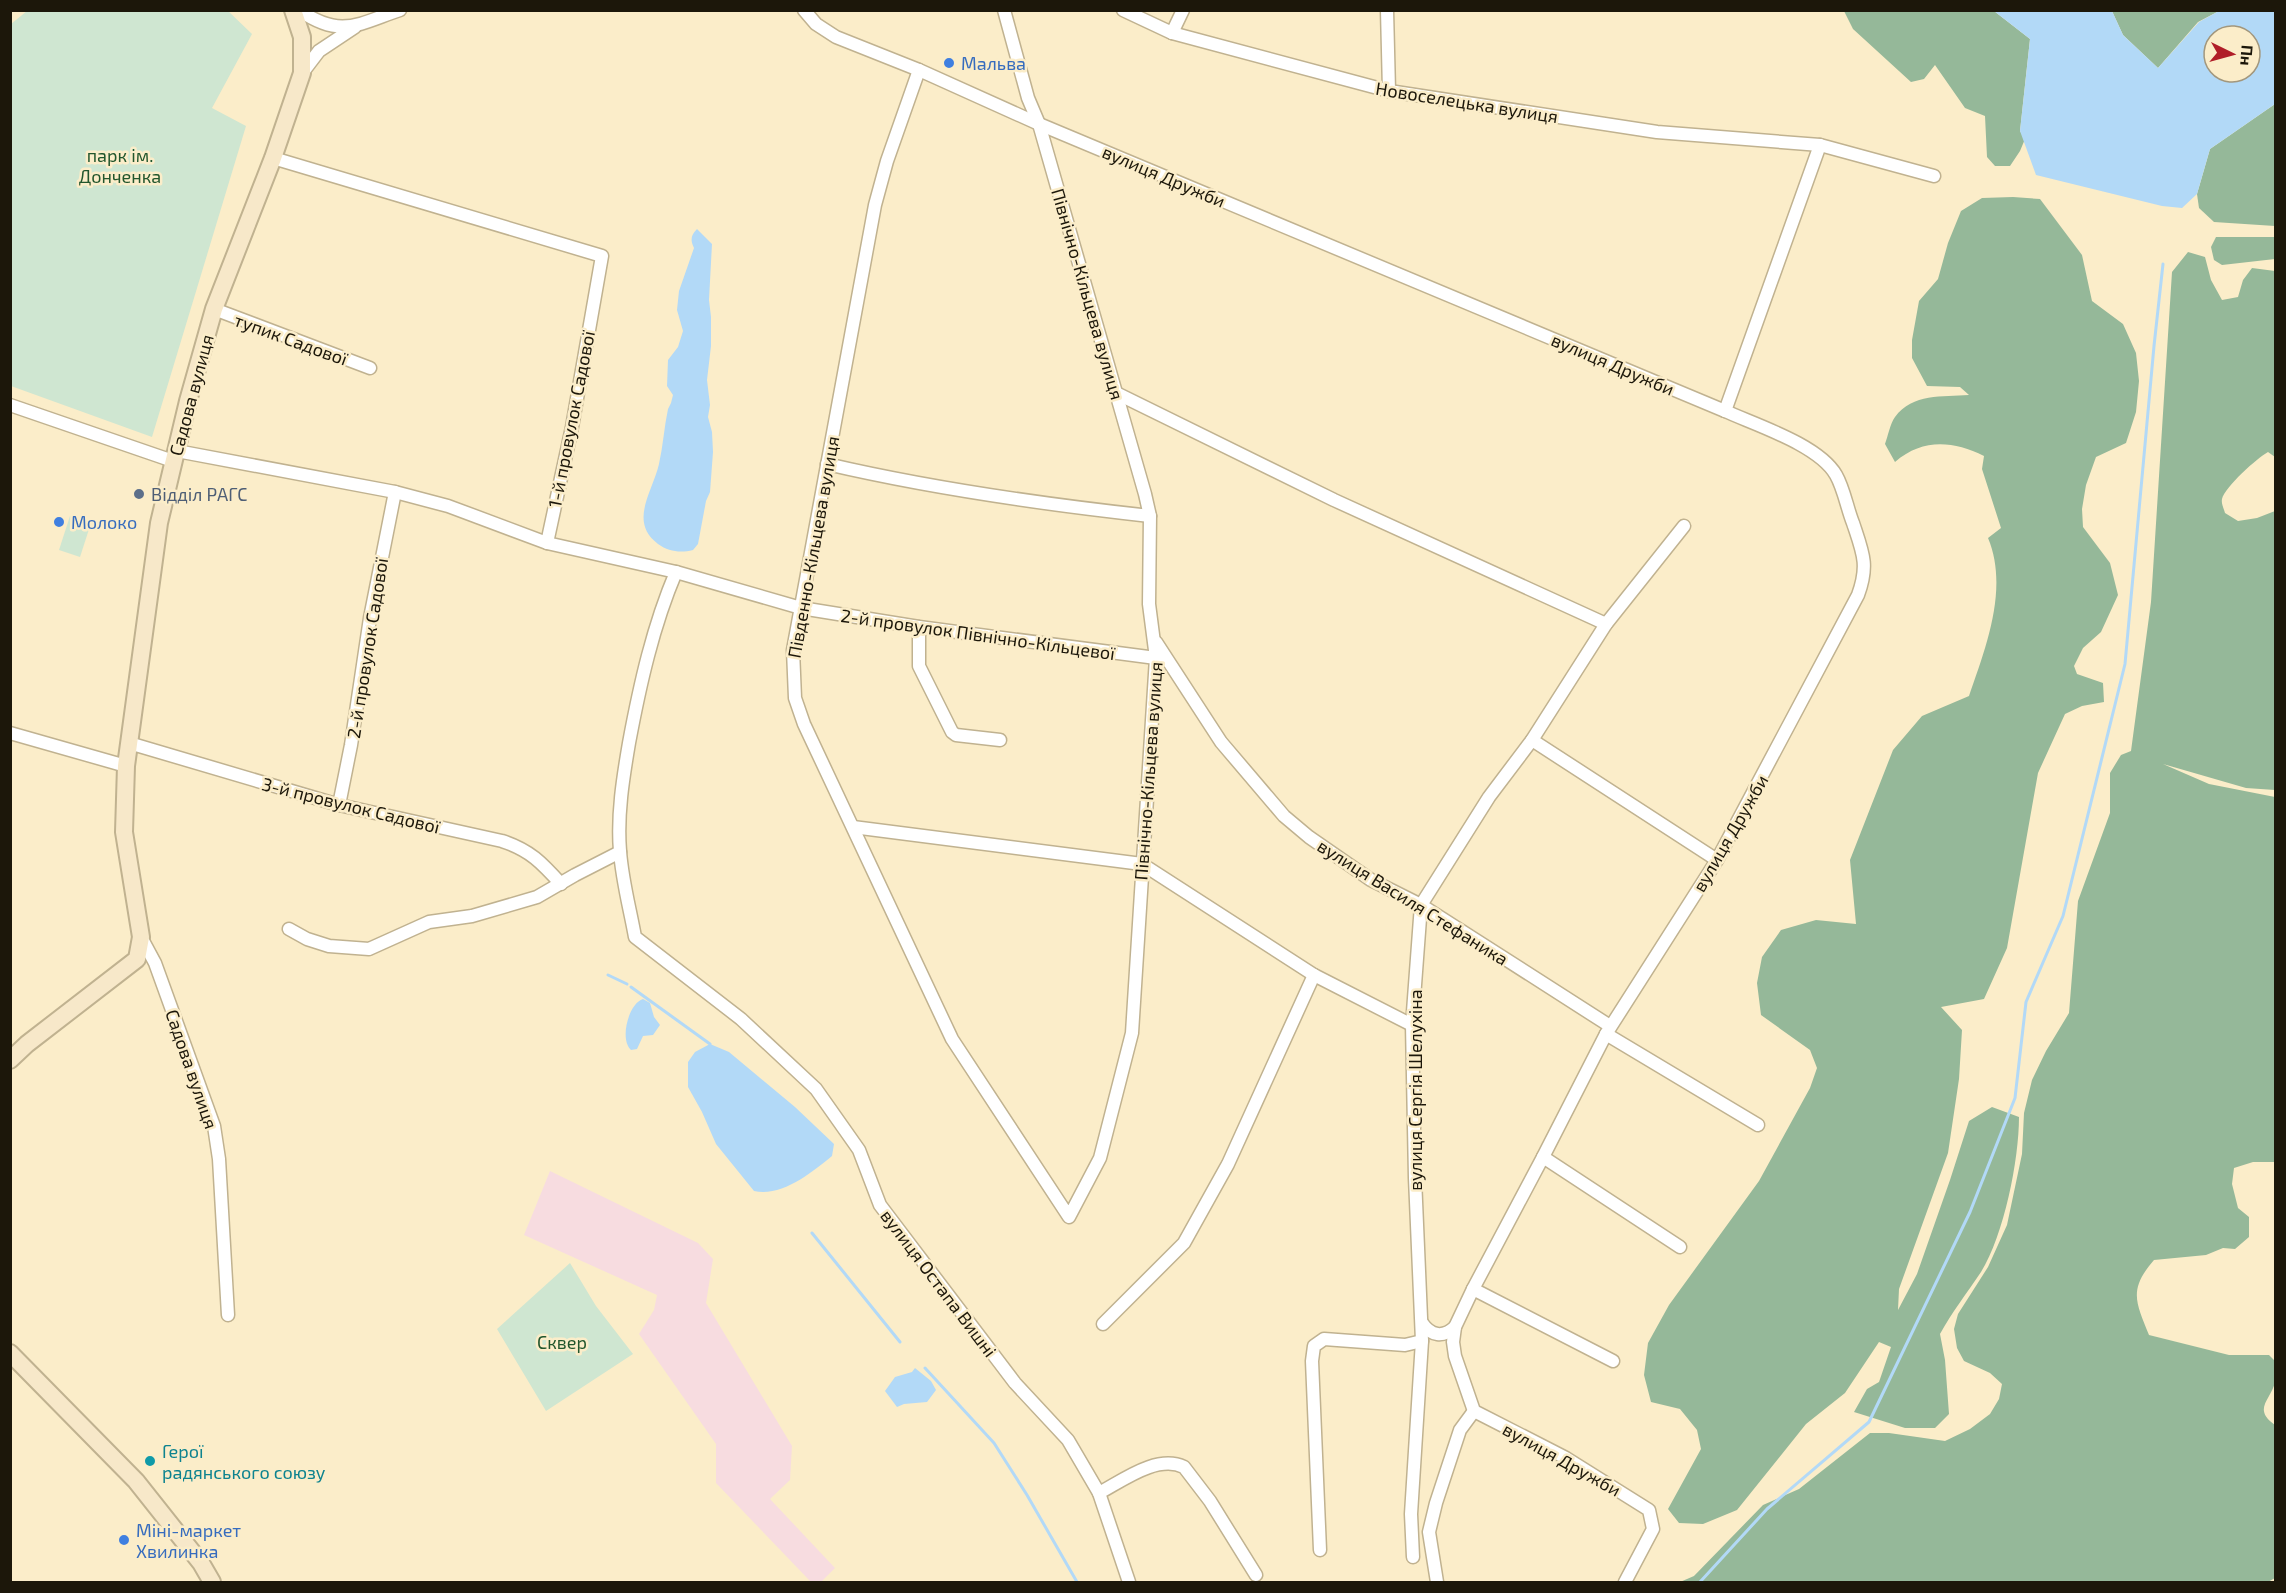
<svg xmlns="http://www.w3.org/2000/svg" width="2286" height="1593" font-family="'Exo 2',sans-serif">
<style>
.industrial{fill:#f7dce0}
.green{fill:#cfe6d1}
.forest{fill:#95b899}
.water{fill:#b2d9f7;fill-rule:evenodd}
.lines{fill:none;stroke-linecap:round;stroke-linejoin:round}
.stream{stroke:#b2d9f7;stroke-width:3}
.minor-casing{stroke:#c0b290;stroke-width:15}
.secondary-casing{stroke:#c0b290;stroke-width:20}
.minor{stroke:#fff;stroke-width:12}
.secondary{stroke:#f7e8c9;stroke-width:16}
.shop-dot{fill:#3f7fe0;stroke:#fbedc9;stroke-width:2}
.service-dot{fill:#5c6f8a;stroke:#fbedc9;stroke-width:2}
.culture-dot{fill:#0f9aa8;stroke:#fbedc9;stroke-width:2}
.labels{text-anchor:middle;dominant-baseline:central;stroke-width:5;stroke-linejoin:round;paint-order:stroke}
.shop-label{font-size:18px;fill:#366cbe;stroke:#fbedc9;text-anchor:start}
.street-label{font-size:18px;fill:#1c170a;stroke:#fbedc9}
.park-label{font-size:18px;fill:#22562d;stroke:#fbedc9}
.service-label{font-size:18px;fill:#4e5e75;stroke:#fbedc9;text-anchor:start}
.culture-label{font-size:18px;fill:#0d838f;stroke:#fbedc9;text-anchor:start}
</style>
<rect width="100%" height="100%" fill="#fbedc9"/>
<path class="industrial" d="M 550,1171 L 698,1243 L 713,1259 L 706,1303 L 792,1446 L 790,1480 L 770,1499 L 835,1568 L 821,1582 L 811,1582 L 716,1483 L 716,1444 L 639,1334 L 654,1310 L 657,1295 L 524,1235 Z"/>
<g class="green">
<path d="M 227,10 L 252,34 L 212,108 L 246,126 L 152,437 L 11,386 L 11,24 L 27,11 Z"/>
<path d="M 70,516 L 91,523 L 80,557 L 59,550 Z"/>
<path d="M 570,1263 L 596,1306 L 633,1354 L 546,1411 L 497,1329 Z"/>
</g>
<g class="forest">
<path d="M 1844,11 L 1994,11 L 2030,39 L 2020,131 L 2025,139 L 2020,151 L 2010,166 L 1995,166 L 1987,157 L 1985,116 L 1965,108 L 1935,65 L 1924,79 L 1911,82 L 1853,29 Z"/>
<path d="M 2112,11 L 2219,11 L 2198,22 L 2158,68 L 2123,35 Z"/>
<path d="M 2275,104 L 2275,226 L 2214,222 L 2199,208 L 2197,194 L 2210,149 Z"/>
<path d="M 2013,197 L 2040,199 L 2082,255 L 2092,301 L 2123,324 L 2136,353 L 2139,381 L 2136,412 L 2126,443 L 2096,457 L 2086,485 L 2082,509 L 2083,527 L 2110,563 L 2118,595 L 2101,632 L 2083,648 L 2074,666 L 2077,674 L 2103,683 L 2104,702 L 2082,706 L 2065,714 L 2038,773 L 2007,948 L 1984,999 L 1941,1007 L 1962,1030 L 1959,1079 L 1948,1153 L 1899,1289 L 1898,1310 L 1917,1274 L 1950,1180 L 1969,1121 L 1992,1107 L 2019,1117 C 2019,1160 2004,1235 1981,1272 C 1967,1293 1952,1312 1940,1334 L 1945,1360 L 1949,1414 L 1935,1428 L 1905,1428 L 1854,1412 L 1867,1389 L 1879,1382 L 1891,1347 L 1879,1342 L 1845,1393 L 1806,1424 L 1737,1510 L 1703,1524 L 1679,1523 L 1668,1509 L 1701,1449 L 1697,1430 L 1680,1409 L 1651,1402 L 1644,1375 L 1648,1343 L 1669,1305 L 1759,1181 L 1810,1088 L 1817,1068 L 1810,1050 L 1761,1015 L 1757,983 L 1762,957 L 1781,930 L 1816,920 L 1856,924 L 1850,860 L 1893,750 L 1922,716 L 1969,696 C 1986,647 2009,588 1988,538 L 2001,528 L 1982,469 L 1984,456 C 1953,441 1923,438 1895,462 L 1885,444 C 1888,436 1890,424 1895,417 C 1913,393 1942,397 1969,395 L 1960,387 L 1927,386 L 1912,358 L 1912,340 L 1919,301 L 1938,279 L 1948,243 L 1961,211 L 1982,198 Z"/>
<path d="M 2216,237 L 2275,237 L 2275,259 L 2222,265 L 2214,260 L 2211,247 Z"/>
<path d="M 2188,252 L 2205,257 L 2211,280 L 2222,300 L 2238,297 L 2243,280 L 2252,268 L 2275,271 L 2275,457 L 2268,452 C 2257,458 2225,487 2222,499 C 2221,504 2224,509 2225,513 L 2238,521 L 2257,518 L 2275,511 L 2275,790 L 2246,788 L 2163,764 L 2209,784 L 2275,797 L 2276,1162 L 2253,1162 L 2234,1168 L 2232,1184 L 2238,1208 L 2249,1217 L 2249,1237 L 2235,1249 L 2223,1248 L 2206,1255 L 2154,1260 C 2128,1290 2136,1302 2149,1335 L 2229,1355 L 2269,1355 L 2275,1361 C 2276,1367 2277,1376 2275,1382 C 2271,1400 2252,1409 2275,1425 L 2275,1578 L 2268,1582 L 1680,1582 L 1694,1576 L 1763,1505 L 1799,1489 L 1870,1433 L 1889,1433 L 1945,1441 L 1970,1429 L 1990,1414 L 1999,1399 L 2002,1384 L 1990,1373 L 1964,1361 L 1957,1348 L 1954,1329 L 1958,1314 L 1988,1267 L 2007,1225 L 2022,1154 L 2024,1113 L 2032,1080 L 2046,1051 L 2069,1013 L 2078,901 L 2110,813 L 2110,773 L 2121,755 L 2131,751 L 2151,602 L 2172,272 Z"/>
</g>
<g class="water">
<path d="M 1994,11 L 2112,11 L 2123,35 L 2158,68 L 2199,22 L 2219,11 L 2275,11 L 2275,104 L 2210,149 L 2197,194 L 2182,208 L 2162,206 L 2036,175 L 2020,131 L 2030,39 ZM 2214,36 L 2250,36 L 2250,72 L 2214,72 Z"/>
<path d="M 697,229 L 712,244 L 709,300 L 711,317 L 711,346 L 707,380 L 710,405 L 708,417 L 712,432 L 713,452 L 710,492 L 706,501 L 698,544 L 693,550 C 681,553 669,552 658,544 C 628,522 653,491 659,464 C 663,446 664,428 668,409 L 671,403 L 673,395 L 667,386 L 668,360 L 678,347 L 683,331 L 677,310 L 679,291 L 694,248 C 690,240 691,235 697,229 Z"/>
<path d="M 643,999 L 650,1003 L 654,1017 L 660,1025 L 653,1035 L 643,1036 L 637,1049 L 631,1050 C 619,1039 629,1003 643,999 Z"/>
<path d="M 710,1044 L 729,1052 L 795,1107 L 834,1144 L 832,1156 C 811,1173 782,1197 754,1191 L 716,1144 L 702,1112 L 688,1087 L 688,1062 L 695,1052 Z"/>
<path d="M 915,1368 L 931,1381 L 936,1390 L 927,1402 L 904,1404 L 897,1407 L 885,1391 L 895,1377 L 912,1372 Z"/>
</g>
<g class="lines">
<g class="stream">
<path d="M 608,975 L 627,984"/>
<path d="M 631,987 L 710,1044"/>
<path d="M 812,1233 L 900,1342"/>
<path d="M 925,1368 L 994,1443 L 1027,1495 L 1077,1582"/>
<path d="M 1700,1582 L 1767,1509 L 1869,1422 L 1970,1212 L 2015,1098 L 2026,1002 L 2063,916 L 2125,664 L 2154,346 L 2163,264"/>
</g>
<g class="minor-casing">
<g id="minor">
<path d="M 299,10 C 341,39 358,24 400,10"/>
<path d="M 804,10 L 816,24 L 836,37 L 919,70 L 1039,124 L 1725,411 C 1756,425 1819,445 1836,475 C 1844,489 1847,508 1853,523 C 1863,553 1869,565 1858,595 L 1717,860 L 1606,1034"/>
<path d="M 1123,10 L 1172,33 L 1389,91 L 1657,132 L 1820,145 L 1934,176"/>
<path d="M 1387,10 L 1389,91"/>
<path d="M 1172,33 L 1183,10"/>
<path d="M 919,70 L 887,161 L 875,205 L 793,650 L 795,698 L 804,724 L 952,1039 L 1069,1217 L 1100,1158 L 1132,1033 L 1156,658 L 1149,604 L 1150,516 L 1145,494 L 1039,124 L 1028,98 L 1004,10"/>
<path d="M 303,72 L 319,51 L 355,27"/>
<path d="M 273,158 L 602,256 L 572,427 L 547,543"/>
<path d="M 214,309 L 370,368"/>
<path d="M 1116,393 L 1334,500 L 1606,624"/>
<path d="M 10,405 L 173,461"/>
<path d="M 1725,411 L 1820,145"/>
<path d="M 177,451 L 395,492 L 448,506 L 547,543 L 676,572 L 801,608 L 919,627 L 1156,658"/>
<path d="M 827,464 C 934,489 1041,504 1150,516"/>
<path d="M 676,572 C 653,626 640,684 629,743 C 623,778 617,815 620,851 C 622,880 630,909 635,937 L 741,1019 L 816,1089 L 859,1150 L 880,1205 L 1015,1383 L 1068,1440 L 1099,1493"/>
<path d="M 919,627 L 919,666 L 952,732 L 956,735 L 1000,740"/>
<path d="M 1156,642 L 1221,742 L 1284,816 L 1309,837 L 1371,880 L 1421,905 L 1610,1026"/>
<path d="M 10,733 L 126,766"/>
<path d="M 1532,740 L 1717,860"/>
<path d="M 129,743 L 339,805 L 502,841 C 530,850 542,863 561,884"/>
<path d="M 339,805 L 351,745 L 370,618 L 395,492"/>
<path d="M 853,827 L 1142,864 L 1314,975 L 1412,1025"/>
<path d="M 289,929 L 307,939 L 329,946 L 369,949 L 429,922 L 472,916 L 537,897 L 575,875 L 620,852"/>
<path d="M 141,937 L 155,963 L 214,1126 L 219,1159 L 228,1315"/>
<path d="M 1543,1157 L 1606,1034 L 1758,1125"/>
<path d="M 1473,1289 L 1543,1157 L 1680,1247"/>
<path d="M 1422,1323 C 1431,1336 1443,1338 1455,1327"/>
<path d="M 1103,1324 L 1184,1243 L 1228,1164 L 1314,975"/>
<path d="M 1613,1361 L 1473,1289 L 1455,1327 L 1453,1342 L 1455,1356 L 1474,1411 L 1566,1458 L 1649,1510 L 1653,1529 L 1625,1582"/>
<path d="M 1320,1550 L 1312,1361 L 1314,1346 L 1324,1339 L 1405,1345 L 1422,1341"/>
<path d="M 1413,1557 L 1411,1514 L 1422,1341 L 1415,1178 L 1412,1025 L 1421,905 L 1489,797 L 1532,740 L 1606,624 L 1684,526"/>
<path d="M 1129,1582 L 1099,1493 C 1122,1481 1157,1454 1184,1467 L 1210,1501 L 1256,1575"/>
<path d="M 1437,1582 L 1429,1532 L 1436,1503 L 1460,1430 L 1474,1411"/>
</g>
</g>
<g class="secondary-casing">
<g id="secondary">
<path d="M 10,1060 L 27,1044 L 137,959 L 141,937 L 124,832 L 126,766 L 159,523 L 188,401 L 214,309 L 273,158 L 302,73 L 302,37 L 293,10"/>
<path d="M 10,1353 L 136,1481 L 201,1563 L 212,1582"/>
</g>
</g>
<use href="#minor" class="minor"/>
<use href="#secondary" class="secondary"/>
</g>
<g class="shop-dot">
<circle cx="949" cy="63" r="6"/>
<circle cx="59" cy="522" r="6"/>
<circle cx="124" cy="1540" r="6"/>
</g>
<circle class="service-dot" cx="139" cy="494" r="6"/>
<circle class="culture-dot" cx="150" cy="1461" r="6"/>
<g class="labels">
<g class="shop-label">
<text x="961" y="63">Мальва</text>
<text x="71" y="522">Молоко</text>
<text x="136" y="1530">Міні-маркет<tspan x="136" dy="21">Хвилинка</tspan></text>
</g>
<g class="street-label">
<text transform="translate(1467 102) rotate(9)">Новоселецька вулиця</text>
<text transform="translate(1164 176) rotate(23)">вулиця Дружби</text>
<text transform="translate(1088 294) rotate(74)">Північно-Кільцева вулиця</text>
<text transform="translate(291 339) rotate(20)">тупик Садової</text>
<text transform="translate(1613 364) rotate(23)">вулиця Дружби</text>
<text transform="translate(191 395) rotate(-75)">Садова вулиця</text>
<text transform="translate(571 419) rotate(-79)">1-й провулок Садової</text>
<text transform="translate(813 547) rotate(-80)">Південно-Кільцева вулиця</text>
<text transform="translate(978 634) rotate(8)">2-й провулок Північно-Кільцевої</text>
<text transform="translate(367 648) rotate(-81)">2-й провулок Садової</text>
<text transform="translate(1148 771) rotate(-86)">Північно-Кільцева вулиця</text>
<text transform="translate(351 805) rotate(14)">3-й провулок Садової</text>
<text transform="translate(1730 833) rotate(-60)">вулиця Дружби</text>
<text transform="translate(1413 902) rotate(32)">вулиця Василя Стефаника</text>
<text transform="translate(192 1069) rotate(71)">Садова вулиця</text>
<text transform="translate(1415 1090) rotate(-90)">вулиця Сергія Шелухіна</text>
<text transform="translate(939 1283) rotate(53)">вулиця Остапа Вишні</text>
<text transform="translate(1562 1459) rotate(29)">вулиця Дружби</text>
</g>
<g class="park-label">
<text x="120" y="155">парк ім.<tspan x="120" dy="21">Донченка</tspan></text>
<text x="562" y="1342">Сквер</text>
</g>
<g class="service-label">
<text x="151" y="494">Відділ РАГС</text>
</g>
<g class="culture-label">
<text x="162" y="1451">Герої<tspan x="162" dy="21">радянського союзу</tspan></text>
</g>
</g>
<rect width="2286" height="1593" fill="none" stroke="#1c170a" stroke-width="24"/>
<g transform="translate(2232 54) rotate(95)"><circle r="28" fill="#fbedc9" stroke="#a2977d" stroke-width="1.5"/>
<path d="M0-4.5L10 22L0 15L-10 22Z" fill="#b01e28"/>
<text y="-9" font-size="16" font-weight="bold" text-anchor="middle" fill="#1c170a">Пн</text>
</g>
</svg>
